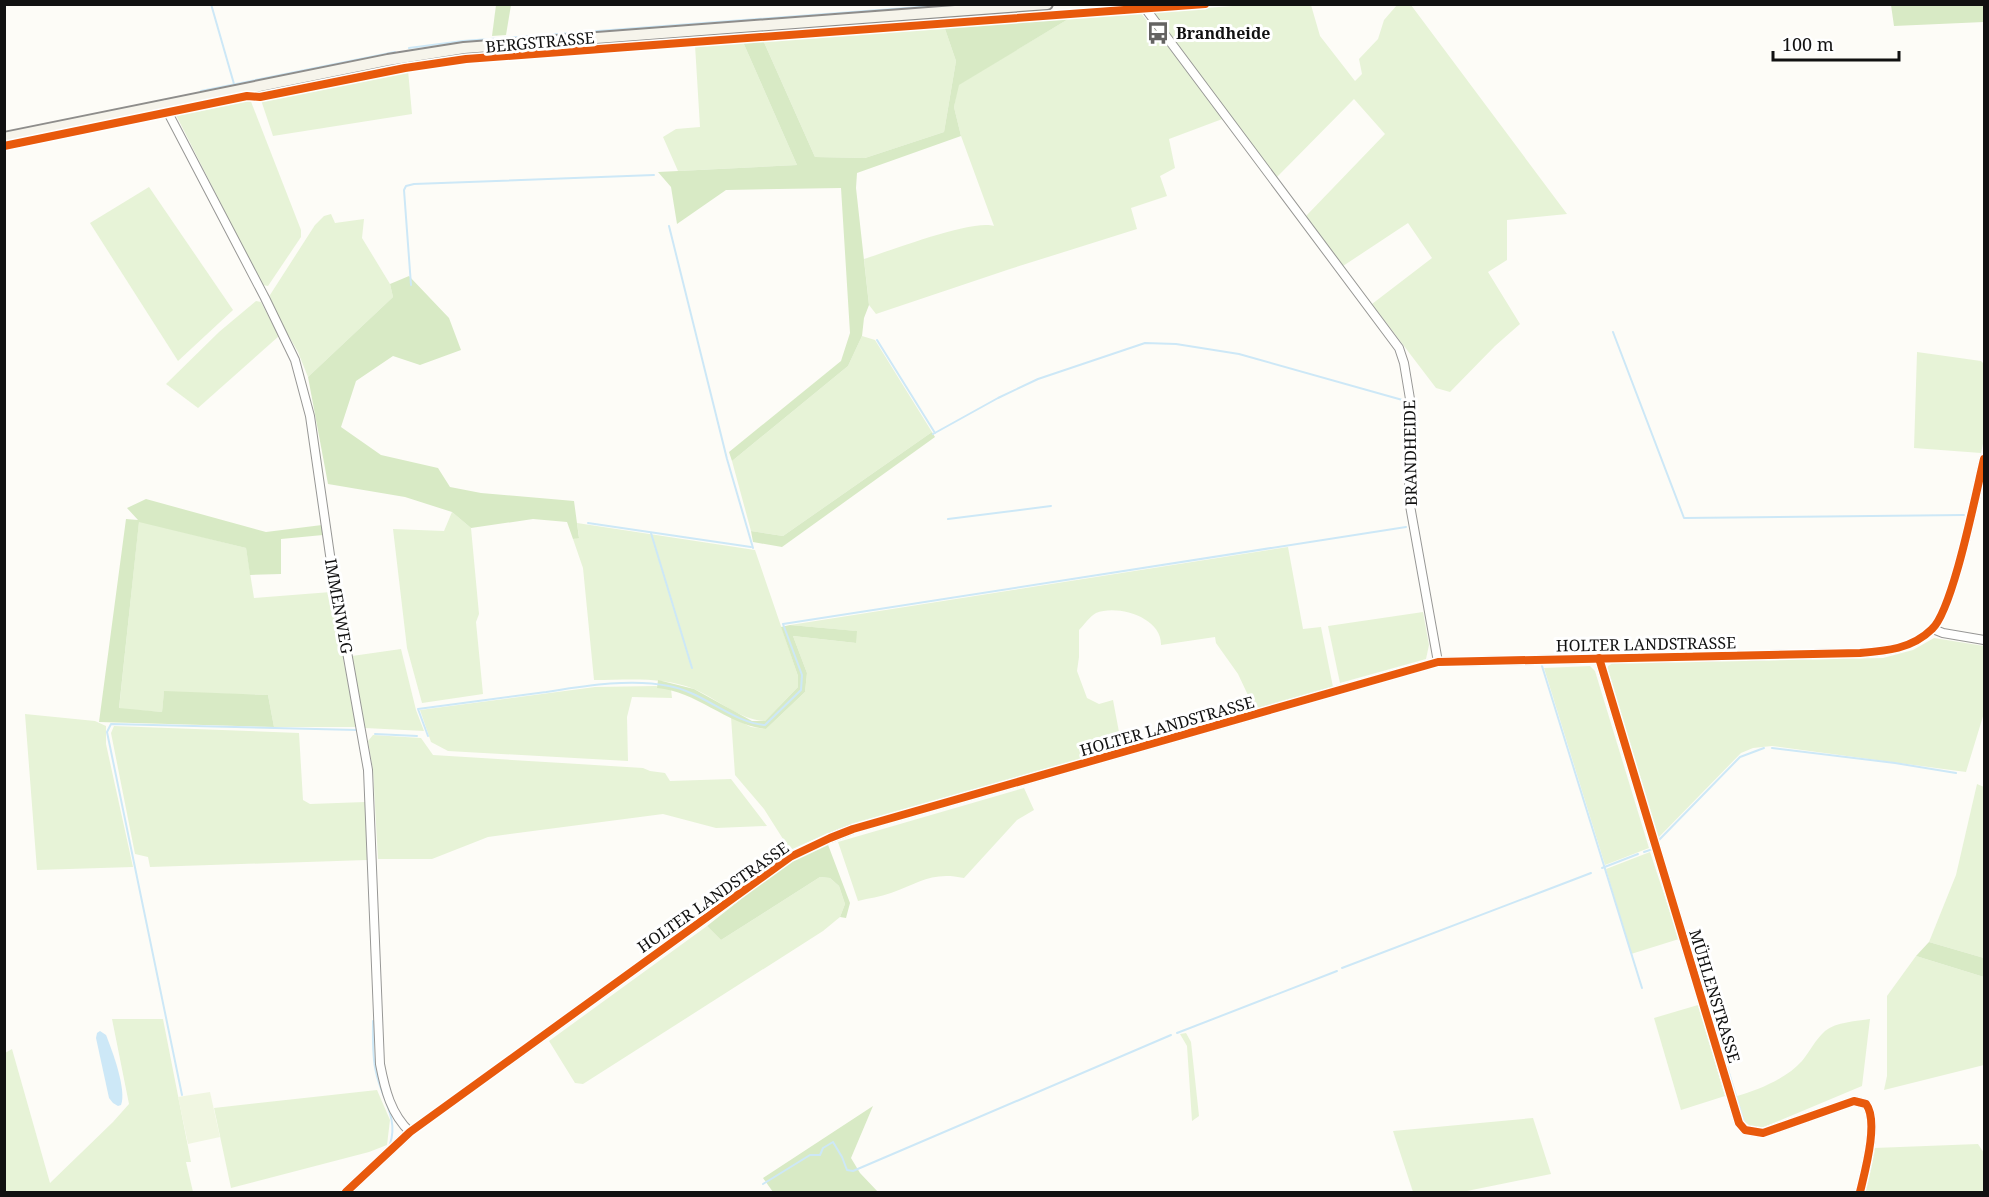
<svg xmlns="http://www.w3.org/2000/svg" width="1989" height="1197" font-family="'Noto Serif',serif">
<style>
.green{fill:#e7f3d7}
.forest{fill:#d8eac5}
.pitch{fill:#f0f6e1}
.water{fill:#cde8f7}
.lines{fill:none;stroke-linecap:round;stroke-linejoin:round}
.stream{stroke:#cde8f7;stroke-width:2}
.street-casing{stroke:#979795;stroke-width:10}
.secondary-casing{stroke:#8e8d8b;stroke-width:14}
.street{stroke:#fffffe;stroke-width:8}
.secondary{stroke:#f6f4eb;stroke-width:10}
.cycleway-casing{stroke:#fff;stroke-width:11}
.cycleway{stroke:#e8590c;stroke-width:8}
.labels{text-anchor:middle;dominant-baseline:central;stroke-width:6;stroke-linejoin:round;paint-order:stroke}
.poi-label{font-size:16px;font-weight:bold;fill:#111;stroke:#fff;text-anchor:start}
.street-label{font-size:16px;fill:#111;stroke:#fff}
</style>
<rect width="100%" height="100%" fill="#fdfcf7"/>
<g class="green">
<path d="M 1246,5 L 1311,5 L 1320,36 L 1355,81 L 1362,74 L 1359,59 L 1378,39 L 1384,20 L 1397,5 L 1411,5 L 1567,214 L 1507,220 L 1507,260 L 1488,272 L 1520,324 L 1495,346 L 1450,392 L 1436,388 L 1372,304 L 1432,258 L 1408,223 L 1343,266 L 1306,216 L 1385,134 L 1354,99 L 1276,178 L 1152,12 Z"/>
<path d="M 1140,12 L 1225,118 L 1169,139 L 1175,168 L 1160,176 L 1167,196 L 1131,208 L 1137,229 L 1010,269 L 876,314 L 869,305 L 864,259 C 890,251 972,219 994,226 L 961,136 L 954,107 L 958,85 L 1070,18 Z"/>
<path d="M 944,26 L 956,61 L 944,132 L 865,158 L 815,157 L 763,40 Z"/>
<path d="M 743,42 L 797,165 L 678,171 L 663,137 L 676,129 L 700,127 L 695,45 Z"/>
<path d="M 408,70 L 412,114 L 273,136 L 261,100 Z"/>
<path d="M 250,99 L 301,230 L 301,237 L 268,286 L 262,285 L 176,115 Z"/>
<path d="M 149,187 L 233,310 L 178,361 L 90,223 Z"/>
<path d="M 331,214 L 335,223 L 364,219 L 362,238 L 390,284 L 393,297 L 308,377 L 298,352 L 271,305 L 270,295 L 315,225 L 324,216 Z"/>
<path d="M 256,301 L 261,302 L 279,336 L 198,408 L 166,384 L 219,332 Z"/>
<path d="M 862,336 L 875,340 L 932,432 L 783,536 L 751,531 L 732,461 L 848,366 Z"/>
<path d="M 1917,352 L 1981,361 L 1984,364 L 1984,439 L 1981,453 L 1914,448 Z"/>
<path d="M 452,512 L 471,528 L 479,614 L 476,622 L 483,694 L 422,703 L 407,648 L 393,529 L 444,531 Z"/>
<path d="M 139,521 L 246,548 L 254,598 L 331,592 L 356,727 L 274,727 L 268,695 L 164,692 L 162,712 L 119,709 Z"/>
<path d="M 577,523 L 755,550 L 798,676 L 798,687 L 765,721 C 739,720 718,699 694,689 C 662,676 627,680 594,680 L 583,568 L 573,539 L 579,537 Z"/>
<path d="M 1288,547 L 1303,629 L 1321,627 L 1333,687 L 1255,710 L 1238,674 L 1216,643 L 1215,637 L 1161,645 C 1162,617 1117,604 1096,613 C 1090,616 1084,625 1079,630 L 1079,657 L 1077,671 L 1087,698 L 1099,704 L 1113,700 L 1122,748 L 838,829 L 790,850 L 764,809 L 735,775 L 731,717 L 751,727 L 766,729 L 805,692 L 807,673 L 793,636 L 856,643 L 856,631 L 790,625 Z"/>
<path d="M 1423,612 L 1429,645 L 1426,659 L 1340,683 L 1328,626 Z"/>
<path d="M 1934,638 L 1984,646 L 1984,713 L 1966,772 L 1772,746 L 1753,748 L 1741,753 L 1658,838 L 1607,670 L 1608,666 L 1613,663 L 1883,658 L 1913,650 Z"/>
<path d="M 401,649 L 416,710 L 424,731 L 365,728 L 352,656 Z"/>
<path d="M 1590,666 L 1595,671 L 1649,848 L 1605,865 L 1544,668 Z"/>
<path d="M 656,686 L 671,689 L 672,698 L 632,697 L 627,717 L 628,761 L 448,751 L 431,742 L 420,710 L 595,687 Z"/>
<path d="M 25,714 L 95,721 L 106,726 L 106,744 L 133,867 L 37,870 Z"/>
<path d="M 114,726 L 299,733 L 303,800 L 310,804 L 365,802 L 367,860 L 150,867 L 148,857 L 135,854 L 111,733 Z"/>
<path d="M 373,735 L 421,738 L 433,755 L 643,768 L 650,771 L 665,773 L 670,781 L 731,779 L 767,826 L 716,828 L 663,814 L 488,837 L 432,859 L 378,859 L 373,770 L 368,741 Z"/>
<path d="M 1977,784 L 1984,787 L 1984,958 L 1929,942 L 1956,875 Z"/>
<path d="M 1024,788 L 1034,810 L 1017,820 L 964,878 C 932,871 919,883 891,893 C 880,897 869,898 858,901 L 838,842 Z"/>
<path d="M 1650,852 L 1679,939 L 1631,954 L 1606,869 Z"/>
<path d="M 820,877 L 830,878 L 839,886 L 845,904 L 840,917 L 823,931 L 583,1084 L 575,1083 L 549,1041 L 707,926 L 721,940 Z"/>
<path d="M 1916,956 L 1984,977 L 1984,1065 L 1884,1090 L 1887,1076 L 1887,996 Z"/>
<path d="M 1698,1005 L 1725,1096 L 1681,1110 L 1654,1018 Z"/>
<path d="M 112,1019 L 163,1019 L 191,1162 L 186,1162 L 193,1192 L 5,1192 L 5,1053 L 12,1049 L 50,1183 L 113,1122 L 129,1104 Z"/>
<path d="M 1870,1019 L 1862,1086 L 1764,1127 L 1753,1128 L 1745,1122 L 1737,1096 C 1759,1090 1787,1078 1802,1061 C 1810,1051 1816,1039 1825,1031 C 1836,1022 1857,1021 1870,1019 Z"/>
<path d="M 1186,1033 L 1191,1042 L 1199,1116 L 1192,1121 L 1187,1046 L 1180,1034 Z"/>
<path d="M 377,1090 L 390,1120 L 387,1145 L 369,1152 L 231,1188 L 214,1108 Z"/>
<path d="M 1533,1118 L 1551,1174 L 1462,1192 L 1413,1192 L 1393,1131 Z"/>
<path d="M 1978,1144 L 1984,1153 L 1984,1192 L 1863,1192 L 1874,1148 Z"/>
</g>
<g class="forest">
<path d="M 496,5 L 511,5 L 506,35 L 492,36 Z"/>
<path d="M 1891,5 L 1984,5 L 1984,22 L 1894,26 Z"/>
<path d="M 1070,18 L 959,85 L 954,107 L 961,136 L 857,173 L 856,188 L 869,305 L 864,318 L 862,336 L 848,366 L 732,461 L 729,452 L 841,361 L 850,333 L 841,188 L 726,190 L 677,224 L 671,187 L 658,172 L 797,165 L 743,42 L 763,40 L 815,157 L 865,158 L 944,132 L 956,61 L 944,26 Z"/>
<path d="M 409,276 L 449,318 L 461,350 L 420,365 L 393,356 L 356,381 L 341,427 L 381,455 L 438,468 L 450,487 L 481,493 L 574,501 L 579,538 L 573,539 L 567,522 L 533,519 L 471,528 L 452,512 L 405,497 L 328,484 L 308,377 L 393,297 L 390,284 Z"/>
<path d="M 932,432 L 935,437 L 782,547 L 753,542 L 751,531 L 783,536 Z"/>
<path d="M 146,499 L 266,532 L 322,525 L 323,535 L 281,539 L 281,574 L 250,575 L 246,548 L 139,522 L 119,708 L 162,712 L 164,691 L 268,695 L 274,727 L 99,722 L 126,519 L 138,520 L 127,508 Z"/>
<path d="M 790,625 L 857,631 L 856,643 L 793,636 L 807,673 L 805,692 L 766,729 C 727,725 697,691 657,688 L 658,680 L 694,689 L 752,721 L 765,721 L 798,687 L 798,676 L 781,627 Z"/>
<path d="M 827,842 L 850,903 L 846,918 L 840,917 L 845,904 L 839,886 L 830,878 L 820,877 L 721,940 L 707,926 L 792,859 Z"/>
<path d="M 1929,942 L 1984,958 L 1984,977 L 1916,956 Z"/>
<path d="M 873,1106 L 851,1158 L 860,1173 L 878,1192 L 773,1192 L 763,1178 Z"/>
</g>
<path class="pitch" d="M 210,1092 L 220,1137 L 188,1144 L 178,1097 Z"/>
<path class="water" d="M 100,1031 L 106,1035 C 112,1050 127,1090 121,1105 L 118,1106 L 113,1103 L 109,1098 L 96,1038 L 97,1033 Z"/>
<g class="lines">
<g class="stream">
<path d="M 211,4 L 234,84"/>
<path d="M 666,40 L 1135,6"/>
<path d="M 409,48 L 463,41 L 960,4"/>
<path d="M 408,63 L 465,55 L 655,41"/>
<path d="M 201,91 L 395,52"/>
<path d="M 258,93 L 397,65"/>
<path d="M 669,226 L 727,459 L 753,548"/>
<path d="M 411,285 L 404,190 L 406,186 L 414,184 L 654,175"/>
<path d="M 1613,332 L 1684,518 L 1964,515"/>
<path d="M 877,340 L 935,433"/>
<path d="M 933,434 L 998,398 L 1038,379 L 1145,343 L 1176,344 L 1239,354 L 1406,401"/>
<path d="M 948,519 L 1051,506"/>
<path d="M 588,523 L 751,547"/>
<path d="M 651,533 L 692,668"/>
<path d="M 1542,666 L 1642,988"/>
<path d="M 375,734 L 417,736"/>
<path d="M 428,736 L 418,709 C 461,703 503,698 546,692 C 584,686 630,678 669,686 C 703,692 733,723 765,725 L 801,690 L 802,675 L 783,624 L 1406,527"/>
<path d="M 1772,748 L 1895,763 L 1956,773"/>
<path d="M 1658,841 L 1744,1122"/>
<path d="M 1657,842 L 1740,757 L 1764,748"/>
<path d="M 1644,852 L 1650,850"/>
<path d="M 1602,868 L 1638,854"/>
<path d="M 1342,968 L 1591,873"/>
<path d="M 373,1021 C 373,1038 372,1056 376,1072 C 381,1097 399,1118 390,1144"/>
<path d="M 1177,1033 L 1337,971"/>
<path d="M 182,1095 L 107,732 L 111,724 L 357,730"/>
<path d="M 763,1184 L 810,1155 L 820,1155 L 823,1148 L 833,1142 L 842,1157 L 847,1170 L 853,1171 L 1171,1035"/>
<path d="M 761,1192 L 762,1192"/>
</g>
<g class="street-casing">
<g id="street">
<path d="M 1142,4 L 1399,348 L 1404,363 L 1410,399 L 1409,500 L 1438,662"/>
<path d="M 164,105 L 265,298 L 295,360 L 310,416 L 331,562 L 368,770 L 380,1064 C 385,1090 391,1114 410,1132"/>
<path d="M 1933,629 L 1943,633 L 1984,640"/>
<path d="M 1599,658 L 1739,1123 L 1745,1130 L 1763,1133 L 1854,1101 L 1866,1104 C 1879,1121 1865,1171 1860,1192"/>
<path d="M 346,1192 L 410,1132 L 790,857 L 830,838 L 853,829 L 1438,662 L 1860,653 C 1886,651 1912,649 1932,629 C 1953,610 1976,492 1984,459"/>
</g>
</g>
<g class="secondary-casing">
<path id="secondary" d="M 4,138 L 388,60 L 464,48 L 1047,4"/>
</g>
<use href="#street" class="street"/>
<use href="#secondary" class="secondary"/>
<g class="cycleway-casing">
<g id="cycleway">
<path d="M 4,146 L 247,96 L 260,97 L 405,68 L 466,59 L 1205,4"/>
<path d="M 1599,658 L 1739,1123 L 1745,1130 L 1763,1133 L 1854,1101 L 1866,1104 C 1879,1121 1865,1171 1860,1192"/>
<path d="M 346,1192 L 410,1132 L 790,857 L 830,838 L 853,829 L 1438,662 L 1860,653 C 1886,651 1912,649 1932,629 C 1953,610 1976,492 1984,459"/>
</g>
</g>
<use href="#cycleway" class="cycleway"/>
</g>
<defs>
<g id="bus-bare" transform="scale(1.8)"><path d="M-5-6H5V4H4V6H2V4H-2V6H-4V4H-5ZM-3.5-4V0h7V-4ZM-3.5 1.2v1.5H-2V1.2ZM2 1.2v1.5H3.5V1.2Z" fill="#646362" stroke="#fff" stroke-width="2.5" paint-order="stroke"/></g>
</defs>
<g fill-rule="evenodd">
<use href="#bus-bare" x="1158" y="33"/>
</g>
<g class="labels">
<g class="poi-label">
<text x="1176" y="33">Brandheide</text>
</g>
<g class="street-label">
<text transform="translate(540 42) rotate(-5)">BERGSTRASSE</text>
<text transform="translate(1410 453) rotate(-91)">BRANDHEIDE</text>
<text transform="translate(339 606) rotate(80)">IMMENWEG</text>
<text transform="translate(1646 644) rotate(-1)">HOLTER LANDSTRASSE</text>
<text transform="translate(1167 726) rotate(-16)">HOLTER LANDSTRASSE</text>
<text transform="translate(713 897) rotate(-35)">HOLTER LANDSTRASSE</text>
<text transform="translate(1715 996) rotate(73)">MÜHLENSTRASSE</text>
</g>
</g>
<rect width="1989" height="1197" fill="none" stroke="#111111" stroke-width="12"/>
<path d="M1773 51v9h126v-9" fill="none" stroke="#111111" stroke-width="3"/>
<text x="1782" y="51" font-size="18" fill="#111111" stroke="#ffffff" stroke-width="4.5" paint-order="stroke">100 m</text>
</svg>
